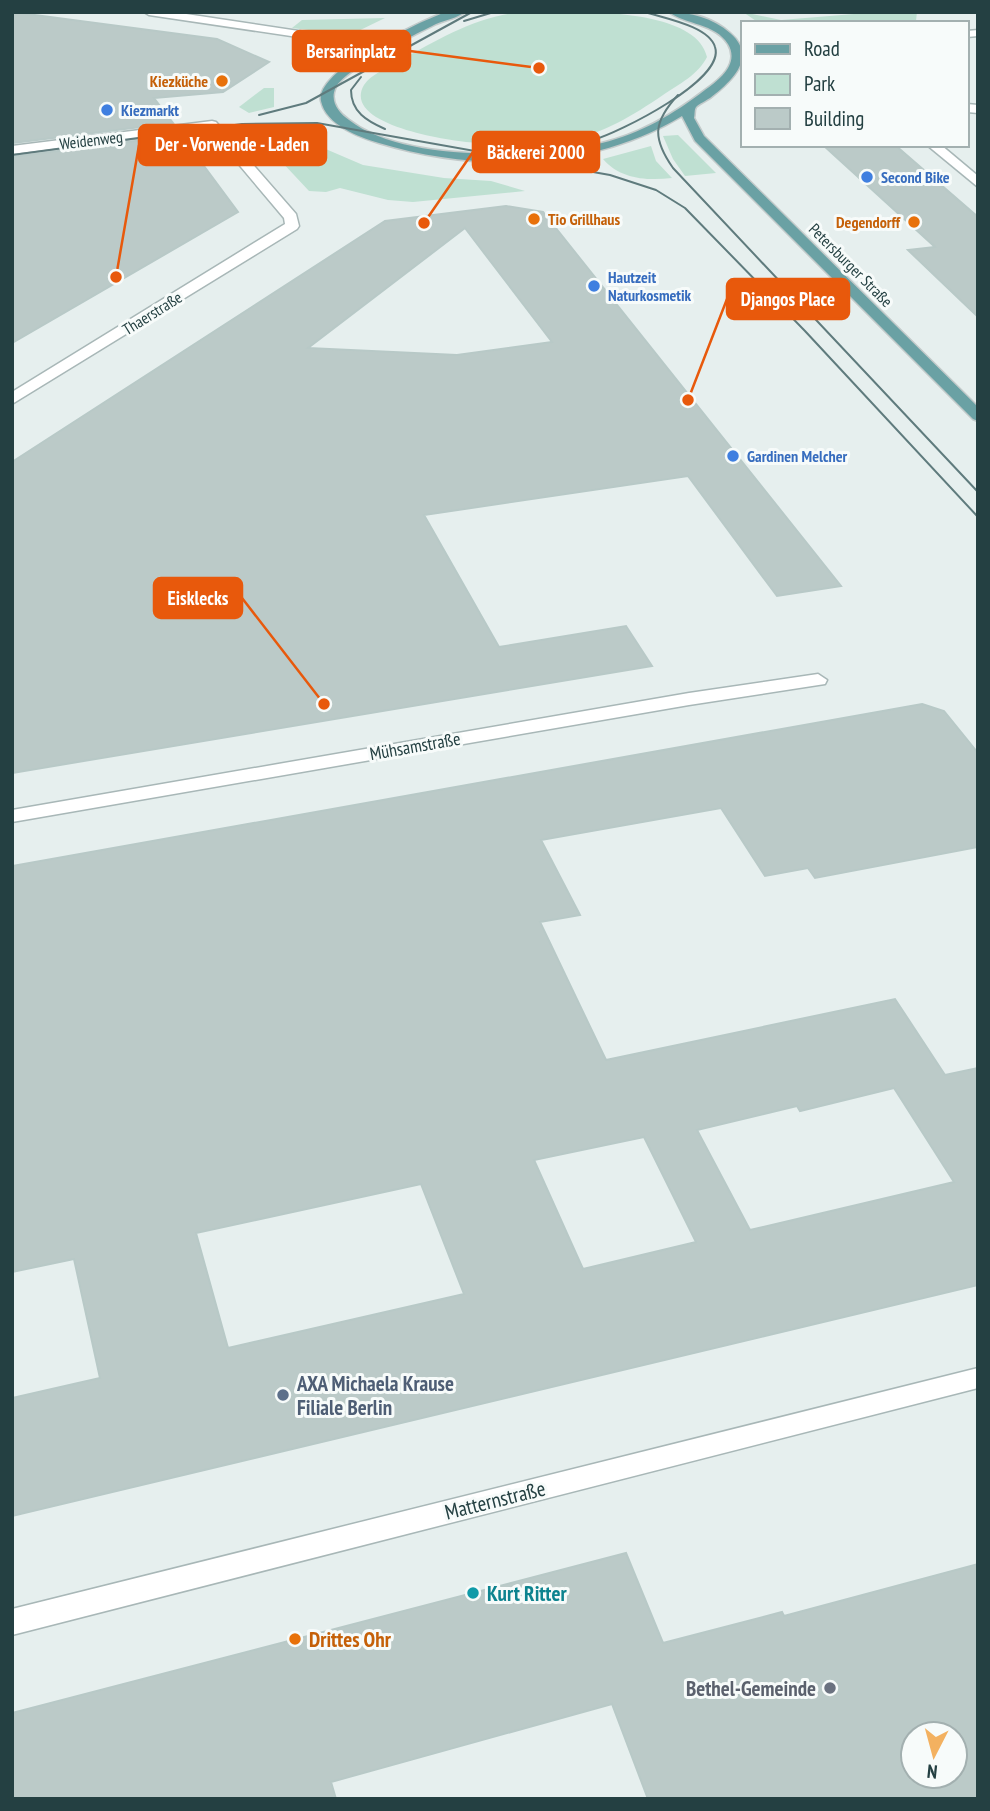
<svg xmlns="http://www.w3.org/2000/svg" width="990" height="1811" font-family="'PT Sans Narrow',sans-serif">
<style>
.green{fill:#bfe0d2}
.building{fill:#bbcac8;stroke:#b8c9c7;stroke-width:2;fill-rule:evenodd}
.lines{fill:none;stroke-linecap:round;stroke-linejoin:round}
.minor-casing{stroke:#a8b7b7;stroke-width:3}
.major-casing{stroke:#c2caca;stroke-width:3}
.minor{fill:#fff;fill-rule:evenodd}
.major{fill:#6aa1a4;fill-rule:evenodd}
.tram{stroke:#5f7b7d;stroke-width:2}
.food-dot{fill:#e8710a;stroke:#f7fbfa;stroke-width:2.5}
.shop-dot{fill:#3f7fe0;stroke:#f7fbfa;stroke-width:2.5}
.service-dot{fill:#5c6f8a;stroke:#f7fbfa;stroke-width:2.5}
.culture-dot{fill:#0f9aa8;stroke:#f7fbfa;stroke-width:2.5}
.worship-dot{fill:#6b7280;stroke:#f7fbfa;stroke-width:2.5}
.labels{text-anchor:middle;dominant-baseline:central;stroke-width:6;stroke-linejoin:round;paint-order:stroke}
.far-food-label{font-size:16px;font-weight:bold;fill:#c56008;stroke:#f7fbfa;text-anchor:end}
.far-shop-label{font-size:16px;font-weight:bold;fill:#366cbe;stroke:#f7fbfa;text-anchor:start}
.far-street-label{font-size:16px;fill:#244042;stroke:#f7fbfa}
.street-label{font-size:18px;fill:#244042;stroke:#f7fbfa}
.near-service-label{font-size:21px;font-weight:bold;fill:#4e5e75;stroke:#f7fbfa;text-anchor:start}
.near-street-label{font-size:21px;fill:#244042;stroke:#f7fbfa}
.near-culture-label{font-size:21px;font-weight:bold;fill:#0d838f;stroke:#f7fbfa;text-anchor:start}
.near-food-label{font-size:21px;font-weight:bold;fill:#c56008;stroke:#f7fbfa;text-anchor:start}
.near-worship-label{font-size:21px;font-weight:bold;fill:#5b616d;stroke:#f7fbfa;text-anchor:end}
.leader{fill:none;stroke:#e8590c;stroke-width:2.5}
.callout-dot{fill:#e8590c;stroke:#f7fbfa;stroke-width:2.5}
.callout{fill:#e8590c;stroke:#e8590c;stroke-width:2.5}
.callout-label{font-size:19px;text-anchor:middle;font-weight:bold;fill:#fff}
</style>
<rect width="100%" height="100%" fill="#e6efee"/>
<g class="green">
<path d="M 521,12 C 562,12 695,4 707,57 C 698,75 679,84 663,95 C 632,116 605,133 568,140 C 538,145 508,145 477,143 C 455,142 340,126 364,85 C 371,74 388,68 399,61 C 439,39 475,17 521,12 Z"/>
<path d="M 743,12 L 781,20 L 878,12 L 917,12 L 916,21 L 759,23 Z"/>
<path d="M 385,18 L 350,35 L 292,28 L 302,20 Z"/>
<path d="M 264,88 L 274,88 L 274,107 L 249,113 L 239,107 Z"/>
<path d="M 678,135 L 716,173 L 685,176 L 673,159 L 663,136 Z"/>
<path d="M 282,140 L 307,141 L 363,165 L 444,178 L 491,181 L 525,191 L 413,202 L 388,200 L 340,188 L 326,192 L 309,191 L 265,144 Z"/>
<path d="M 651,146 L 656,161 L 672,178 C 647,181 620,179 603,159 Z"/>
</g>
<g class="building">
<path d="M 12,12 L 217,39 L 269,62 L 223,92 L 154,98 L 173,123 L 12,143 Z"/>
<path d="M 181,135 L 238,212 L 12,343 L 12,157 Z"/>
<path d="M 823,145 L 895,145 L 978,217 L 978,317 L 908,250 L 935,247 Z"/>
<path d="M 506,206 L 543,212 L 841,586 L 777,596 L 688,476 L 424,515 L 499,647 L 626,626 L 652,666 L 12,773 L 12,462 L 385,221 ZM 465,228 L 552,342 L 457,355 L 308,348 Z"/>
<path d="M 922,704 L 944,711 L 978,753 L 978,847 L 815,878 L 808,868 L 765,876 L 721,808 L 541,840 L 580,915 L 540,922 L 606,1060 L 895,999 L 945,1075 L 978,1068 L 978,1285 L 12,1516 L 12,1398 L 100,1378 L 74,1259 L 12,1272 L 12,866 ZM 894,1088 L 954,1182 L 750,1230 L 697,1130 L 797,1106 L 800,1111 ZM 644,1137 L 696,1242 L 583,1269 L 534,1160 ZM 421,1184 L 464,1294 L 228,1348 L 196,1233 Z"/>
<path d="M 626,1553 L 663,1643 L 782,1612 L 784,1616 L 978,1564 L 978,1799 L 648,1799 L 612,1704 L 331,1782 L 336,1799 L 12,1799 L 12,1713 ZM 913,1734 L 955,1734 L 955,1776 L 913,1776 Z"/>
</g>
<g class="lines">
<g class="minor-casing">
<g id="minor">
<path d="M 144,12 L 173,12 L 385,44 L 391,47 L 385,50 L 149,15 Z"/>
<path d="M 978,30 L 978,36 L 967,37 L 967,31 Z"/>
<path d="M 967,104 L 978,105 L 978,113 L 967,112 Z"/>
<path d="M 212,121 L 216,122 L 296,214 L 299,226 L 297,229 L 12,404 L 12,392 L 285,224 L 284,218 L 209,129 L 12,154 L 12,146 Z"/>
<path d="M 927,145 L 941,145 L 978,176 L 978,187 Z"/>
<path d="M 818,674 L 827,680 L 825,684 L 689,705 L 12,822 L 12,810 L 689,693 Z"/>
<path d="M 978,1368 L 978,1388 L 12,1635 L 12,1609 Z"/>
</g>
</g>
<g class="major-casing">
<path id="major" d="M 446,12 L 465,12 C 457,18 446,20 436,24 C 416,34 342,70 335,89 C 330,102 339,113 349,120 C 404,163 537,158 602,143 C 640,134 674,114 705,90 C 719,80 740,64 728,44 C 715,23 686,25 669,12 C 690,12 713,18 730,33 C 758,57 732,81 710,98 C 707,100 699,104 696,107 C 694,110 695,114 694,118 L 704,136 L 978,407 L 978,421 L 973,419 L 695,141 L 682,116 C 592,170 478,173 379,143 C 359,137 326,125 321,101 C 315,70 421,21 446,12 Z"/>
</g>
<use href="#minor" class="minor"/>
<use href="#major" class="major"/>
<g class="tram">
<path d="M 464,21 L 494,12"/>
<path d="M 361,77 L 351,90 C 351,112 367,121 385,129"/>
<path d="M 678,95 C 653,122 652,138 673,168 L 978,492"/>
<path d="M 259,115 L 306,103 L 472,12"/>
<path d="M 518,150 C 543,150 568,147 593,140 C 618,133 726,80 715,47 C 709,26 663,18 645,12"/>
<path d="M 12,155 L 242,124 L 317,123 L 610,175 L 656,190 L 685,208 L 805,331 L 978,517"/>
</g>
</g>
<g class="food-dot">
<circle cx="222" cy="81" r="7"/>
<circle cx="534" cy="219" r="7"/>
<circle cx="914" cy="222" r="7"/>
<circle cx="295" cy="1639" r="7"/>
</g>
<g class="shop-dot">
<circle cx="107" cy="110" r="7"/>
<circle cx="867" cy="177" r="7"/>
<circle cx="594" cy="286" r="7"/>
<circle cx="733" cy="456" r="7"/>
</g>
<circle class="service-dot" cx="283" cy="1395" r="7"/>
<circle class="culture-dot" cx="473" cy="1593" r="7"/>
<circle class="worship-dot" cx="830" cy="1688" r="7"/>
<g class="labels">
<g class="far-food-label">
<text x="208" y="81">Kiezküche</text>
<text x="548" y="219" text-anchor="start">Tio Grillhaus</text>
<text x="900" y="222">Degendorff</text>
</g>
<g class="far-shop-label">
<text x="121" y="110">Kiezmarkt</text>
<text x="881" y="177">Second Bike</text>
<text x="608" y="277">Hautzeit<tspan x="608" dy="18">Naturkosmetik</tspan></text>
<text x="747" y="456">Gardinen Melcher</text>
</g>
<g class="far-street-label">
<text transform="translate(91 140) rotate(-7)">Weidenweg</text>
<text transform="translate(851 265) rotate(45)">Petersburger Straße</text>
<text transform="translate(152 313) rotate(-32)">Thaerstraße</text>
</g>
<g class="street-label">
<text transform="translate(415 746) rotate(-10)">Mühsamstraße</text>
</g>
<g class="near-service-label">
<text x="297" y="1383">AXA Michaela Krause<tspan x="297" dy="24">Filiale Berlin</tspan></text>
</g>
<g class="near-street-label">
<text transform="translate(495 1500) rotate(-14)">Matternstraße</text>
</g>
<g class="near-culture-label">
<text x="487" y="1593">Kurt Ritter</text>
</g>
<g class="near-food-label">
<text x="309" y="1639">Drittes Ohr</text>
</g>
<g class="near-worship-label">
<text x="816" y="1688">Bethel-Gemeinde</text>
</g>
</g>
<path class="leader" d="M539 68L410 51M116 277L139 145M424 223L473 152M688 400L727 299M324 704L242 598"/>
<g class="callout-dot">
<circle cx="539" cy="68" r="7"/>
<circle cx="116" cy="277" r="7"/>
<circle cx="424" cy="223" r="7"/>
<circle cx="688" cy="400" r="7"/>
<circle cx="324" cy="704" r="7"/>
</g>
<g class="callout">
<rect x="293" y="31" width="117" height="40" rx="7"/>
<rect x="139" y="125" width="187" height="40" rx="7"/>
<rect x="473" y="132" width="126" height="40" rx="7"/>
<rect x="727" y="279" width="122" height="40" rx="7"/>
<rect x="154" y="578" width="88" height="40" rx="7"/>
</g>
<g class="callout-label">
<text x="351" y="58">Bersarinplatz</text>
<text x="232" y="151">Der - Vorwende - Laden</text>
<text x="536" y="159">Bäckerei 2000</text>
<text x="788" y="306">Djangos Place</text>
<text x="198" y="605">Eisklecks</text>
</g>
<rect width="990" height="1811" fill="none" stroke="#244042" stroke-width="28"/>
<rect x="741" y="21" width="228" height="126" fill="#f7fbfa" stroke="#a3b0b0" stroke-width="2"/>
<rect x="755" y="44" width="35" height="10" fill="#6aa1a4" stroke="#a3b0b0" stroke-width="2"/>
<text x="804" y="56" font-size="21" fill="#244042">Road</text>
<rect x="755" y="74" width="35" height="21" fill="#bfe0d2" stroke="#a3b0b0" stroke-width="2"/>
<text x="804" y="91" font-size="21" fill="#244042">Park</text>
<rect x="755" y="108" width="35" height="21" fill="#bbcac8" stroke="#a3b0b0" stroke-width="2"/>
<text x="804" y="126" font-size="21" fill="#244042">Building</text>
<g transform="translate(934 1755) rotate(186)"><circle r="33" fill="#f7fbfa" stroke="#a3b0b0" stroke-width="2"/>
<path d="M0-5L12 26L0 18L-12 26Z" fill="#f3b160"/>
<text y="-10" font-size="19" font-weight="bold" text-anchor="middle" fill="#244042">N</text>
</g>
</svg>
